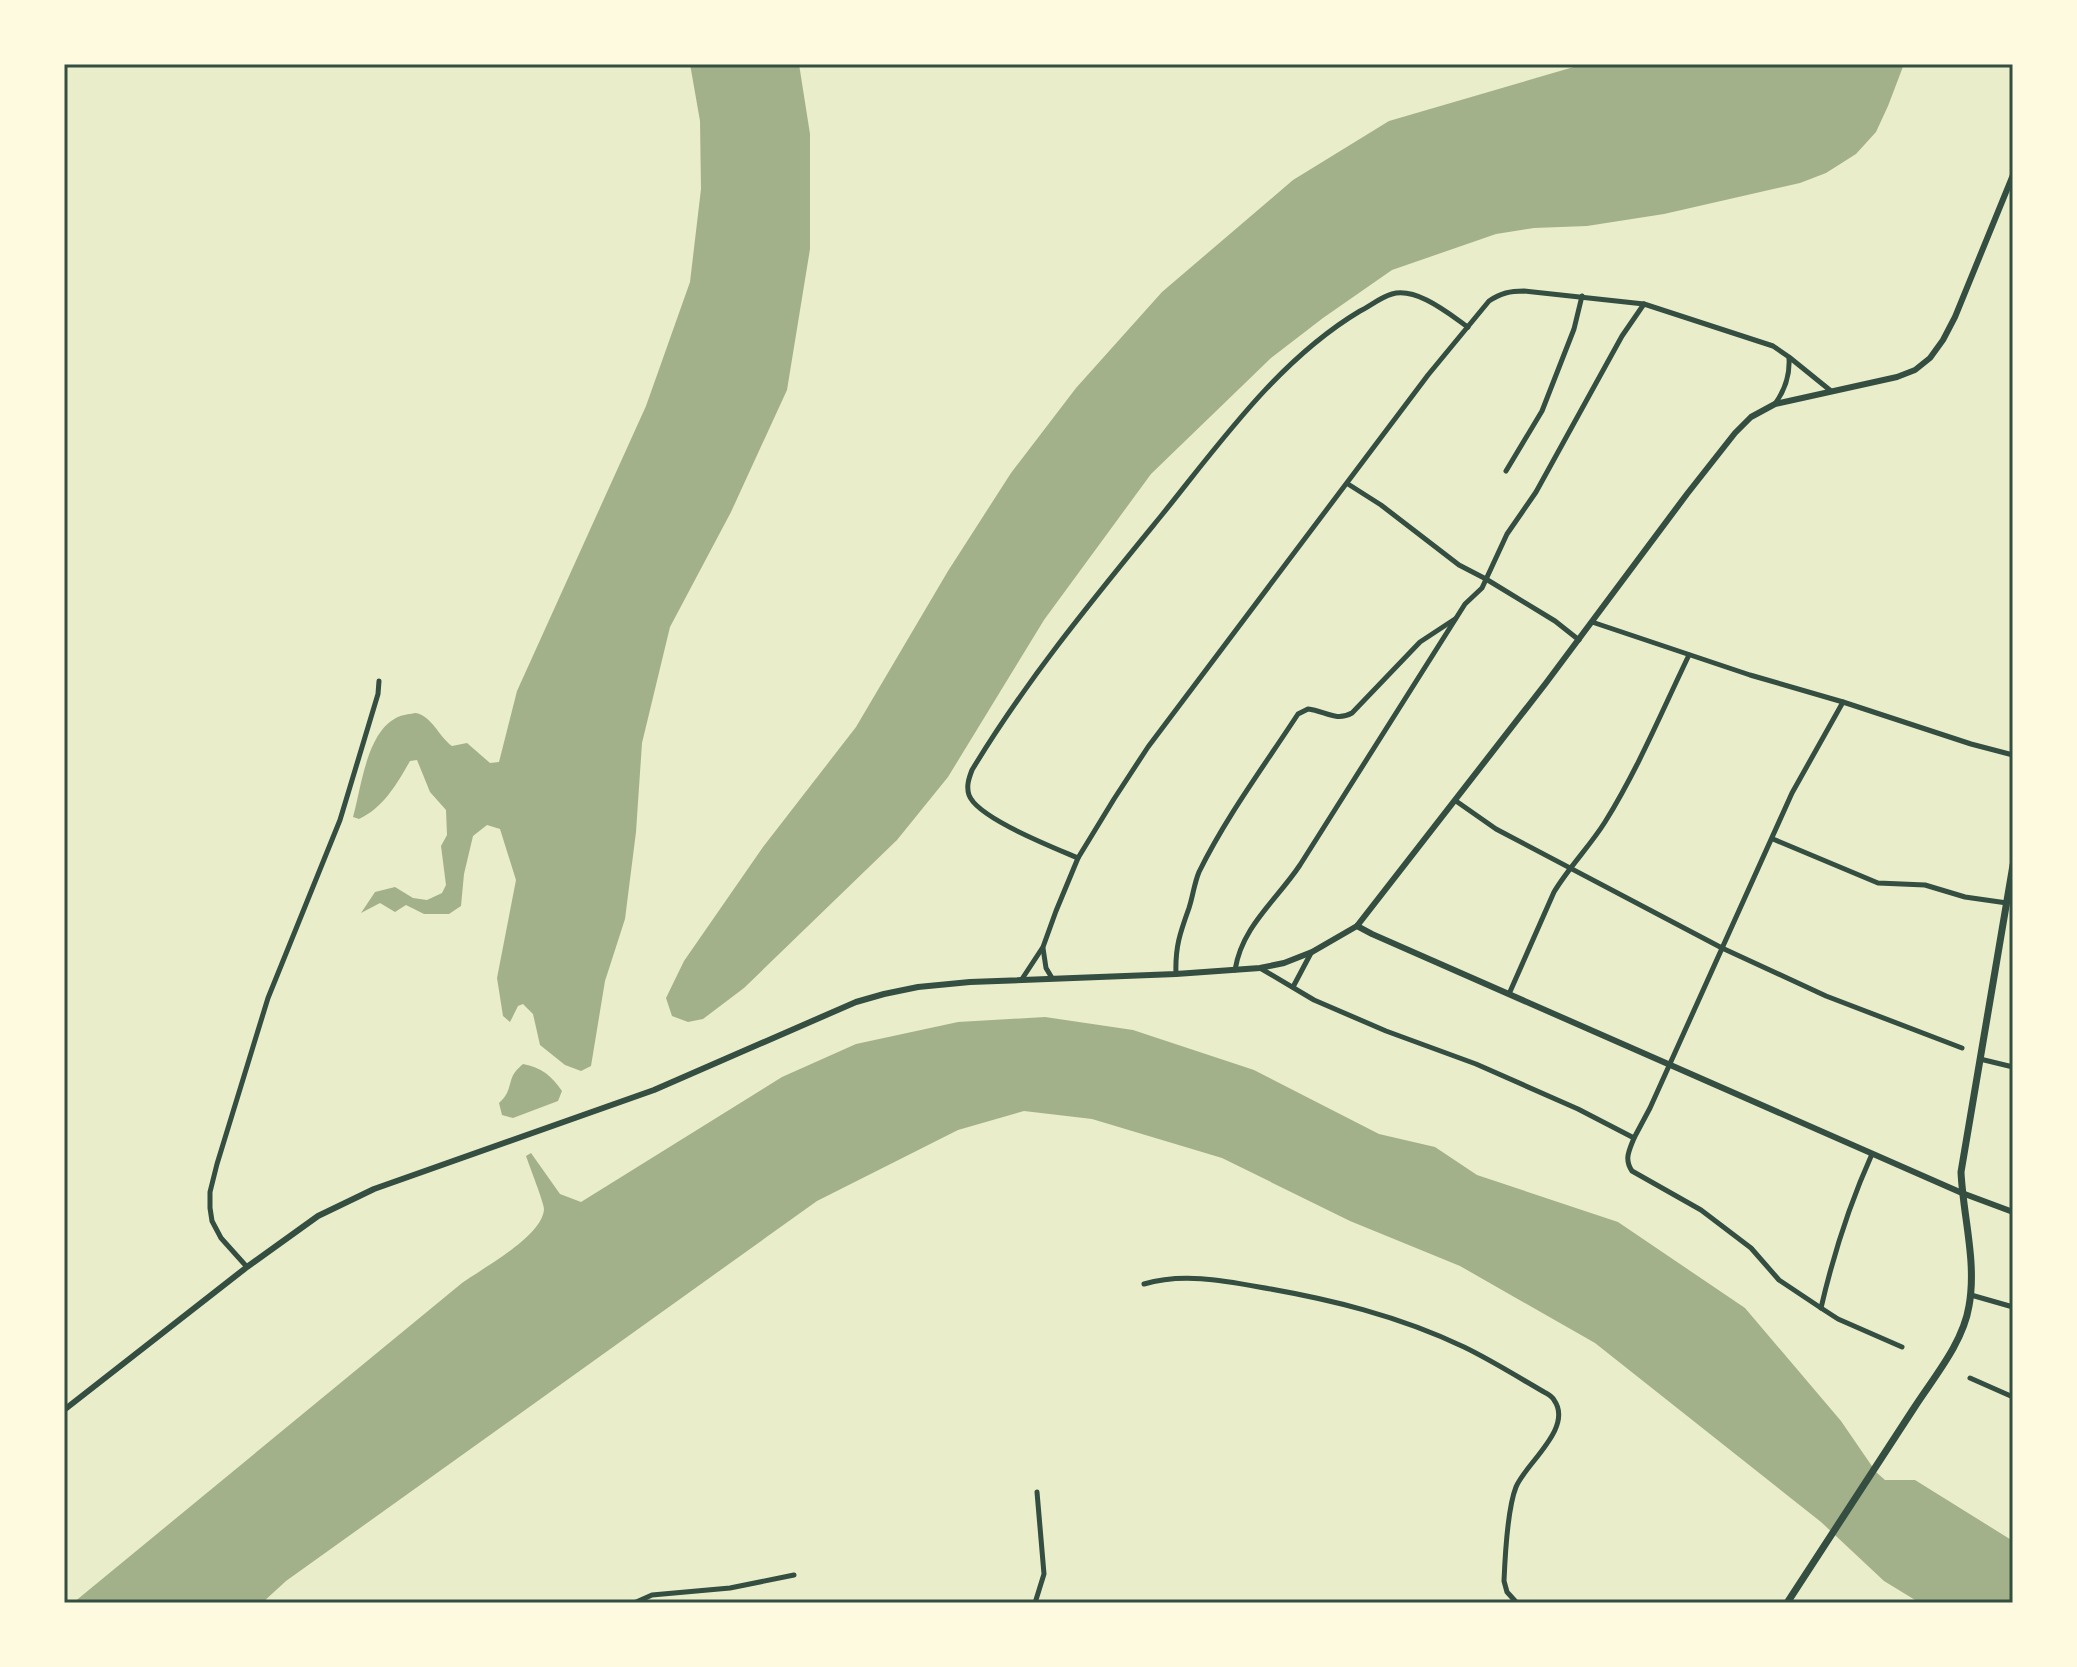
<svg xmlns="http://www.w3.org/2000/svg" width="2077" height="1667" font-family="Montserrat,sans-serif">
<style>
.water{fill:#a3b18a}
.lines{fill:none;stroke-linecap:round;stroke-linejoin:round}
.minor{stroke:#344e41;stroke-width:5}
.tertiary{stroke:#344e41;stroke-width:6}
.secondary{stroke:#344e41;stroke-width:7}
.neatline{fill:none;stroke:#344e41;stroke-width:3}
</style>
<rect width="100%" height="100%" fill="#e9edc9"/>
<g class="water">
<path d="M 690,64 L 799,64 L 810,134 L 810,249 L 787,390 L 731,512 L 670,627 L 642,743 L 636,832 L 625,919 L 605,981 L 591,1066 L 581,1071 L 565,1065 L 540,1045 L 533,1014 L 523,1004 L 518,1006 L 510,1022 L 503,1016 L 497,978 L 516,880 L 500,829 L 487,825 L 473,836 L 464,874 L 461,906 L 449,914 L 424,914 L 406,905 L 395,912 L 380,903 L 361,913 L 375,892 L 395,887 L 413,898 L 427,900 L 442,893 L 446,885 L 441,846 L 447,835 L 446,810 L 430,792 L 417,760 L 410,761 C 397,784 383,808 359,819 L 353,817 C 362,786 367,724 404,715 C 404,715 415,713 416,713 C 432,716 439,737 452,746 L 467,743 L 490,763 L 499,762 L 517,691 L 646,406 L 690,282 L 701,189 L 700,121 Z"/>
<path d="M 1594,64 L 1904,64 L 1888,106 L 1876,132 L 1856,154 L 1826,173 L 1800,183 L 1664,214 L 1587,226 L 1534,228 L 1496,234 L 1392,270 L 1323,318 L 1271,358 L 1151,474 L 1044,620 L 948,777 L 897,840 L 744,988 L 703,1019 L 688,1022 L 672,1016 L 666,998 L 684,961 L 763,847 L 856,727 L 948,571 L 1011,473 L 1076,388 L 1162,292 L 1293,180 L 1389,121 L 1577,66 Z"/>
<path d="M 1045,1017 L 1133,1030 L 1254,1070 L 1379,1134 L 1435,1147 L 1477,1175 L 1618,1222 L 1745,1308 L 1841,1421 L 1876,1472 L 1885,1480 L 1915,1480 L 2013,1541 L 2013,1603 L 1920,1603 L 1884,1581 L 1821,1522 L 1595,1343 L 1460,1266 L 1350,1221 L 1222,1158 L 1092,1119 L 1024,1111 L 958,1130 L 817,1201 L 286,1581 L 262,1603 L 73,1603 L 462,1283 C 483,1268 543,1236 544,1209 C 544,1203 529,1165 526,1156 L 531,1153 L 560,1194 L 581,1202 L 782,1077 L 856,1044 L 958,1022 Z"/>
<path d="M 523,1064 C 541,1067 552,1076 562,1091 L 558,1101 L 513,1118 L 502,1115 L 499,1103 C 502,1100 505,1097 507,1093 C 513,1079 509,1076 523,1064 Z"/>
</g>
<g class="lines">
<g class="minor">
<path d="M 1775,404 C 1785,390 1790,374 1789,358"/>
<path d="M 1506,471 L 1542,411 L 1574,329 L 1582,296"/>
<path d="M 1348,484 L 1381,505 L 1459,565 L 1486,579 L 1555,621 L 1579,640"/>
<path d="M 1592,622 L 1750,675 L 1843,702 L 1971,744 L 2013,755"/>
<path d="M 1456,801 L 1496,829 L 1722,948 L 1826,996 L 1962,1048"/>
<path d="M 1773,839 L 1878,883 L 1925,885 L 1965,897 L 2007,903"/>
<path d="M 1078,858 C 1055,848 977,818 969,795 C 966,786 969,778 972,770 C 1027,679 1094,598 1161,516 C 1220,443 1278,360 1360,311 C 1370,306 1381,297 1392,294 C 1417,287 1449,314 1468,327"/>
<path d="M 1043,948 L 1046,968 L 1052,978"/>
<path d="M 1260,968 L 1314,1000 L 1386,1031 L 1476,1064 L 1578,1109 L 1634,1138 C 1629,1151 1624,1159 1632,1171 L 1701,1210 L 1751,1248 L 1779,1280 L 1821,1308 L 1838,1319 L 1902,1347"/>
<path d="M 1235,970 C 1242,926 1276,901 1300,865 L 1465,604 L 1482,588 L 1507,534 L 1536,492 L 1622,336 L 1644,304"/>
<path d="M 1176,974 C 1175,947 1180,933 1189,908 C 1193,896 1194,884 1199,872 C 1226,817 1264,766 1298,714 L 1308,709 C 1325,711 1336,722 1352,713 L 1420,642 L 1455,619"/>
<path d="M 1022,979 L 1043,947 L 1056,911 L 1078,858 L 1114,799 L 1148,747 L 1428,375 L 1489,301 C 1501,293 1510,291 1524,291 L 1644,304 L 1773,346 L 1789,357 L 1831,391"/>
<path d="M 1293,987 L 1311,953"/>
<path d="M 1509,994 L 1554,892 C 1569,867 1590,846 1605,822 C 1638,769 1662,711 1689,655"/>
<path d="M 1980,1059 L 2013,1067"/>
<path d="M 1634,1138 L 1650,1108 L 1792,793 L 1843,702"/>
<path d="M 247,1267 L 221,1238 L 212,1221 L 210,1208 L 210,1192 L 217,1164 L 268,998 L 340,820 L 378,694 L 379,681"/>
<path d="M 1144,1284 C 1181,1273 1221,1280 1259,1287 C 1330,1299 1399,1316 1464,1347 C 1491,1360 1518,1377 1544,1392 C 1548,1394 1552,1396 1554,1400 C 1574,1428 1525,1464 1516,1487 C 1508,1507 1505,1557 1504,1581 L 1507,1592 L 1517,1603"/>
<path d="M 1971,1295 L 2013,1307"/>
<path d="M 1821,1308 C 1833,1256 1850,1203 1872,1154"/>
<path d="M 1970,1378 L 2013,1397"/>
<path d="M 634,1603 L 652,1595 L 730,1588 L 794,1575"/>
<path d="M 1035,1603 L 1044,1574 L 1037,1492"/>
</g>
<g class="tertiary">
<path d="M 1357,926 L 1372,934 L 1962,1193 L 2013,1212"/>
<path d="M 64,1410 L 247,1267 L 318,1216 L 374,1189 L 654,1090 L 856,1002 L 884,994 L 918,987 L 970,982 L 1176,974 L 1260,968 L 1284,963 L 1312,952 L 1357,926 L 1546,683 L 1687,494 L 1735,433 L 1751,417 L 1775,404 L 1897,377 L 1915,370 L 1930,358 L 1943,340 L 1955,317 L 2013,175"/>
</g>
<path class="secondary" d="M 1787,1603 C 1830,1538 1872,1473 1914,1408 C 1934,1377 1963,1343 1969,1306 C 1977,1262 1963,1216 1961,1172 L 2013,865"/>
</g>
<rect width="2077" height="1667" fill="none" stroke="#fefae0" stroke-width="132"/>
<rect x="66" y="66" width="1945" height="1535" class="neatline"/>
</svg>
